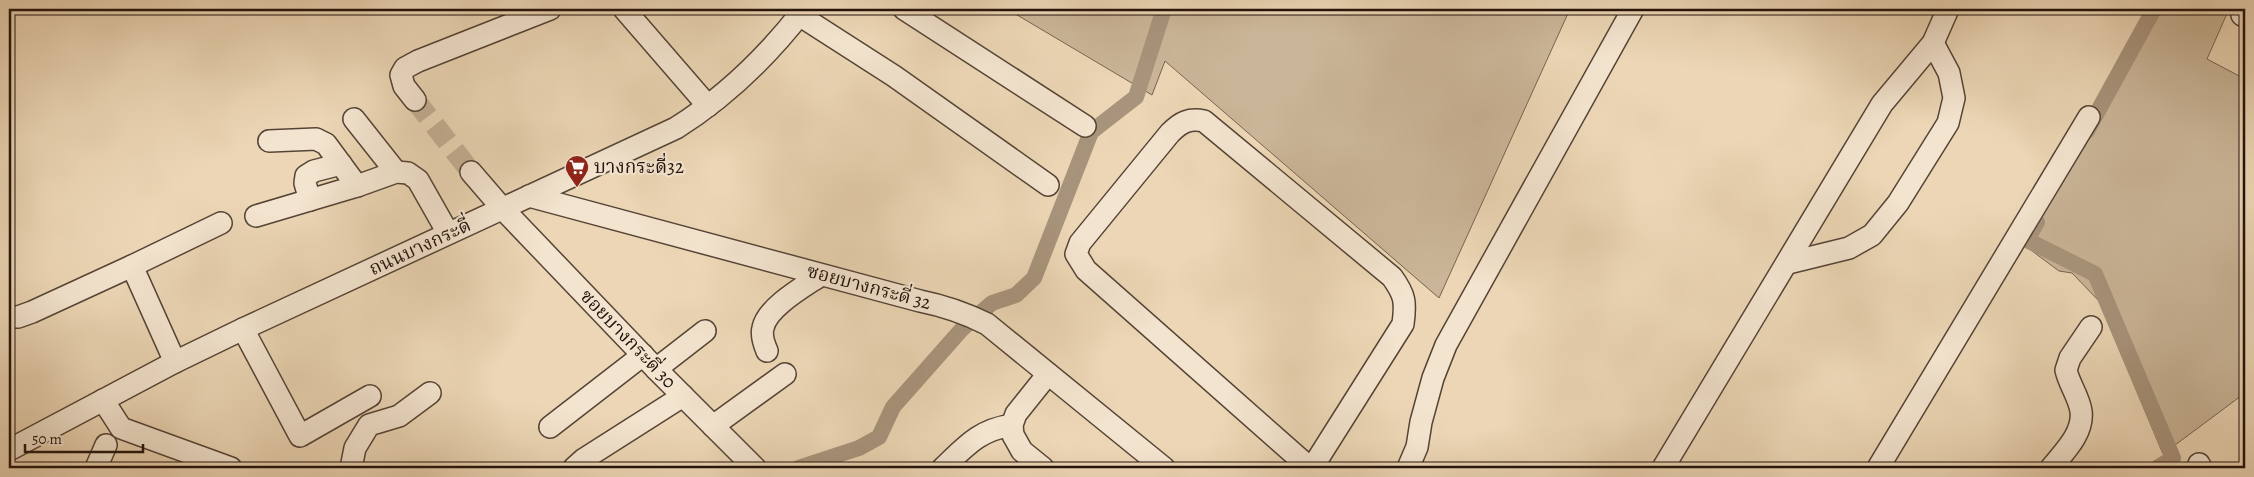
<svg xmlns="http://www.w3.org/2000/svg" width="2254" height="477" font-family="Alegreya,'Noto Serif Thai',serif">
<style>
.green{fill:#cab598;stroke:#766452}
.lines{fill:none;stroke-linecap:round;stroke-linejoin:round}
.canal{stroke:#a8947c;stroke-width:16}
.minor-tunnel{stroke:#c4af93;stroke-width:21;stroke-dasharray:21 11;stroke-linecap:butt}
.minor-casing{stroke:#554436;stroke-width:24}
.minor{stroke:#f3e4cf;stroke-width:21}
.labels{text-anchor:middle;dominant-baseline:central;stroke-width:4.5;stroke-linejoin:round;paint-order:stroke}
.poi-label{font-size:19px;fill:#23130c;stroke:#f3e4cf;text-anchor:start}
.street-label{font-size:19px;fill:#23130c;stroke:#f3e4cf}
</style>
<rect width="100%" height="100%" fill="#ecd6b5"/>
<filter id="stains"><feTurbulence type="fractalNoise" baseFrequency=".004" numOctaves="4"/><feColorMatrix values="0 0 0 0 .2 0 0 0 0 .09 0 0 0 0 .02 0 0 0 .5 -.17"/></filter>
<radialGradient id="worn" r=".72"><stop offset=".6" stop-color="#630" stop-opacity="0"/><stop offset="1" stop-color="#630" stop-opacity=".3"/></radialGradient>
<g class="green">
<path d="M 1007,9 L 1570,9 L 1439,298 L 1165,61 L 1152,95 Z"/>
<path d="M 2149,9 L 2229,9 L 2207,59 L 2245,79 L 2245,393 L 2163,454 L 2099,301 L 2072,273 L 2059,271 L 2020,242 Z"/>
</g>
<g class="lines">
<g class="canal">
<path d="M 2087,131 L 2154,9"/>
<path d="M 2037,222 L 2027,240 L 2095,274 L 2173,458 L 2157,468"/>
<path d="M 798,468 L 859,448 L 879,437 L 893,407 L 962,329 L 992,303 L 1016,295 L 1034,278 L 1091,132 L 1136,97 L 1164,9"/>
</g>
<path class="minor-tunnel" d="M 415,100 L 471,172"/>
<g class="minor-casing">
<g id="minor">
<path d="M 624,9 L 708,106"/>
<path d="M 904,9 L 1085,126"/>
<path d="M 799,15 L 894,76 L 1048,185"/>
<path d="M 2242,15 L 2245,16"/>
<path d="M 415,100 L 404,86 L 401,75 L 405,68 L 418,61 L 550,9"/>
<path d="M 354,119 L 396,172"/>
<path d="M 269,141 L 316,139 L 326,144 L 357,186"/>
<path d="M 471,172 L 502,208 L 656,369 L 755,468"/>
<path d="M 529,196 L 920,301 C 945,306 965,313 987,324 L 1164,468"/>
<path d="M 310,200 L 305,183 L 306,176 L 314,171 L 341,164"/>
<path d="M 256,216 L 357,186 L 396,172 L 408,173 L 418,180 L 448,233"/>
<path d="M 1788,263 L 1849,248 L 1872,235 L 1898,203 L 1948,123 L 1954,98 L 1949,73 L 1933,43"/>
<path d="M 132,266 L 221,223"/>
<path d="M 9,317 L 18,317 L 32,312 L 132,266 L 175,362"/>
<path d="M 243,329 L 300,436 L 370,396"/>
<path d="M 767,351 C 764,344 761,335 763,328 C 767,307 805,286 821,275"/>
<path d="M 656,369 L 705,331"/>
<path d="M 103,400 L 121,428 L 231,468"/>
<path d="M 713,426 L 785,374"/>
<path d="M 550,427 L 643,355"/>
<path d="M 9,450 L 175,362 L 243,329 L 676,128 C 727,96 767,57 804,9"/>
<path d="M 2199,464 L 2201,468"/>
<path d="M 96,468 L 106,445"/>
<path d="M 351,468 L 355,448 L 369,425 L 399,416 L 430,393"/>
<path d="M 574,468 L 584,459 L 683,396"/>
<path d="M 943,468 C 966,446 979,430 1012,425"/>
<path d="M 1043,468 L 1022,451 L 1013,435 L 1012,425 L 1016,414 L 1048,374"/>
<path d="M 1310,468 L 1086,270 L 1076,254 L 1080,243 L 1170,133 C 1181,122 1189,118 1204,121 L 1392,277 C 1405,295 1406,302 1403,324 L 1312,468"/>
<path d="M 1408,468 L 1417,447 L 1421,422 L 1433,378 L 1446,345 L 1633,9"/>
<path d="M 1663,468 L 1882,104 L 1933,43 L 1948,9"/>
<path d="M 1878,468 L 2089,117"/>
<path d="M 2051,468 C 2064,452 2084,433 2081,411 C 2079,397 2069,384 2066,370 L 2070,358 L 2091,327"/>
</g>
</g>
<use href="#minor" class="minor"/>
</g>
<defs>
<g id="supermarket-pin" transform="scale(1.25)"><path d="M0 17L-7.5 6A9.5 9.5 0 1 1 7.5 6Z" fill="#8f2418" stroke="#f3e4cf"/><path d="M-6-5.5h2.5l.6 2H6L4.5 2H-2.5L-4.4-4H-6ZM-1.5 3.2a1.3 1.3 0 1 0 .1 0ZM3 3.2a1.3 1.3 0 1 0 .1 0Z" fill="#fff"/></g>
</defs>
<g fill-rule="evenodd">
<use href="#supermarket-pin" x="577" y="167"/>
</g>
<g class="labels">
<g class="poi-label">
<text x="594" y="167">บางกระดี่32</text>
</g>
<g class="street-label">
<text transform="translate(420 247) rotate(-25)">ถนนบางกระดี่</text>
<text transform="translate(869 287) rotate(15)">ซอยบางกระดี่ 32</text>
<text transform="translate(628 339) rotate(46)">ซอยบางกระดี่ 30</text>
</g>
</g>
<rect width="2254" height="477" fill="none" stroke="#ecd6b5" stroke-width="30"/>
<rect x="10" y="10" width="2234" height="457" fill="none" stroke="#23130c" stroke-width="2.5"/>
<rect x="15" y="15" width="2224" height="447" fill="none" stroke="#23130c"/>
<path d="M25 444v8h118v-8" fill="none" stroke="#23130c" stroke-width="2.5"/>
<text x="32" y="444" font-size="15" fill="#23130c" stroke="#f3e4cf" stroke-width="4" paint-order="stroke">50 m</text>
<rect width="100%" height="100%" filter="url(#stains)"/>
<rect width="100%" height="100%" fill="url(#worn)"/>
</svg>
